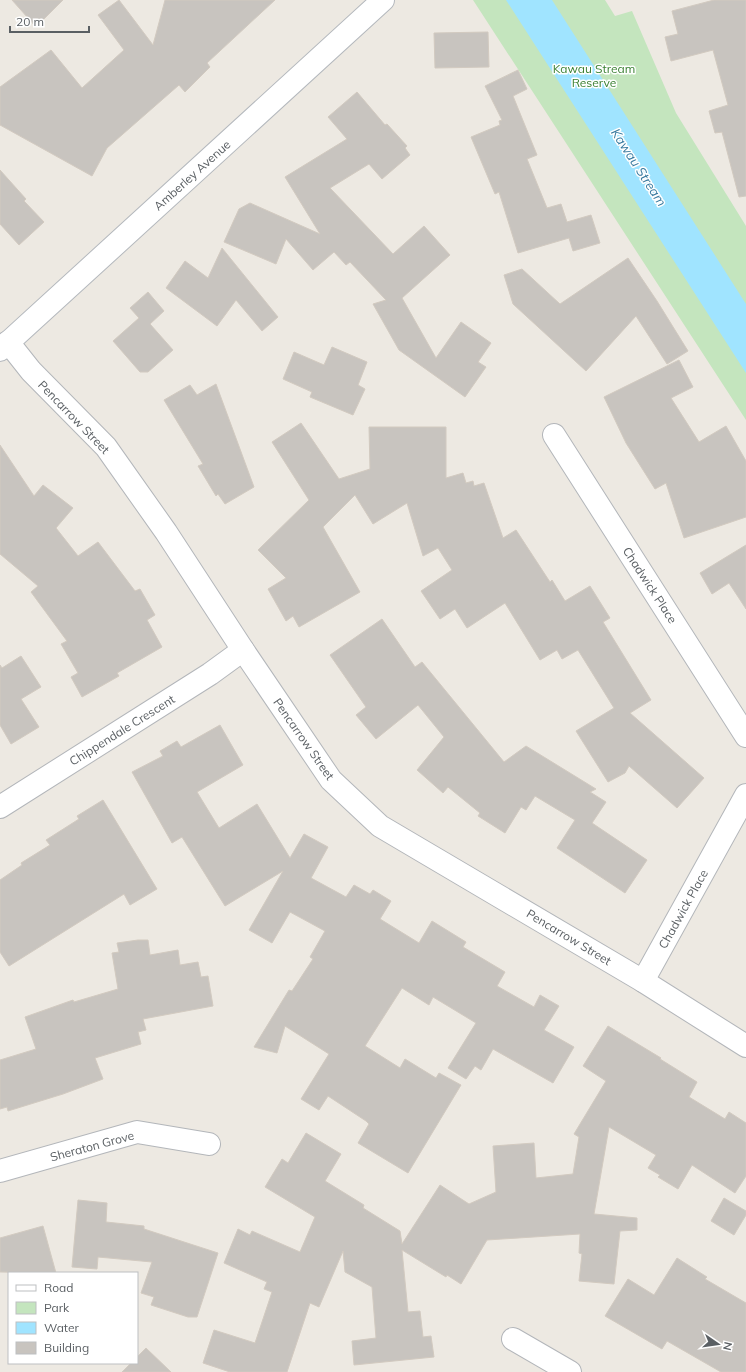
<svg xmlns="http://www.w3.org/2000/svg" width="746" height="1372" font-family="Mulish,sans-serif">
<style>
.green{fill:#c4e5be}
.water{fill:#a0e4ff}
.building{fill:#c8c4bf;stroke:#d2cac0}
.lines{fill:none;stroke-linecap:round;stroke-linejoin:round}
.street-casing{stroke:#b3b6ba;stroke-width:24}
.secondary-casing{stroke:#b4b8bd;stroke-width:24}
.street{stroke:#fff;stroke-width:22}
.secondary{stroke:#fff;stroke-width:22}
.labels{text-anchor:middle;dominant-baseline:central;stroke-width:3;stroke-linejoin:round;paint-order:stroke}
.park-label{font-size:12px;fill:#3b8133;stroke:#fff}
.street-label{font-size:12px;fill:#5a5f63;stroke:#fff}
.water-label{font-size:13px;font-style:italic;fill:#387a9f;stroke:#fff}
</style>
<rect width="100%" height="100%" fill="#ede9e2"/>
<path class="green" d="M 473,0 L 605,0 L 615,16 L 632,11 L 676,113 L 746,226 L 746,420 Z"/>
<path class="water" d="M 506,0 L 552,0 L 746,304 L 746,373 Z"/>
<g class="building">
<path d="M 12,0 L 63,0 L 36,27 Z"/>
<path d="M 119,0 L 153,45 L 165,0 L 275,0 L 207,63 L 210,67 L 185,92 L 179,85 L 107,148 L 92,176 L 0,125 L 0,87 L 51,50 L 82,88 L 124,50 L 98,15 Z"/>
<path d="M 714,0 L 746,0 L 746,196 L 739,197 L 722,132 L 715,133 L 709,111 L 728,105 L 713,50 L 671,61 L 665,37 L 678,34 L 672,11 Z"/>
<path d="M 488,32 L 489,67 L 435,68 L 434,33 Z"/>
<path d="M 518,70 L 527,89 L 513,96 L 537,155 L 527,159 L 547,208 L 561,204 L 567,222 L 591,215 L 600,243 L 573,251 L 569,238 L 518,253 L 499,192 L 495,194 L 471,137 L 500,125 L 499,121 L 502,120 L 485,86 Z"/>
<path d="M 357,92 L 385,125 L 387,124 L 407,146 L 405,148 L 410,155 L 382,179 L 369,164 L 330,188 L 393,254 L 424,226 L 450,255 L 402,298 L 436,358 L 461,322 L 491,343 L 478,362 L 486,367 L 465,397 L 399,350 L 373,304 L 386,300 L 350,262 L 346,265 L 334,252 L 313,270 L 286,239 L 276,264 L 224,242 L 239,209 L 250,203 L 320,234 L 285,177 L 347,139 L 328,117 Z"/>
<path d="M 0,170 L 26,199 L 24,201 L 44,222 L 19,245 L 0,224 Z"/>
<path d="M 222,248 L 278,317 L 262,331 L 236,300 L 217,326 L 166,288 L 185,261 L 208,278 Z"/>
<path d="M 628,258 L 657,301 L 688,351 L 667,364 L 636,316 L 586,371 L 513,304 L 504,275 L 522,269 L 560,304 Z"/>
<path d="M 148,292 L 164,311 L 150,324 L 173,350 L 148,372 L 140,372 L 113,341 L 139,318 L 130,308 Z"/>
<path d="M 332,347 L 367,362 L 358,385 L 365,389 L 353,415 L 310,397 L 312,392 L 283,379 L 294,352 L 324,365 Z"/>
<path d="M 679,360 L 693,387 L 671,398 L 699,442 L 726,426 L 746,461 L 746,517 L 684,538 L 666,483 L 655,489 L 626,443 L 604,397 Z"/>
<path d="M 216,384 L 254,487 L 225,504 L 218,494 L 216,496 L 198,466 L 203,464 L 164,400 L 190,385 L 197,395 Z"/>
<path d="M 301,423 L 339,479 L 370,469 L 369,427 L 446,427 L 446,478 L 463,473 L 466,483 L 473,481 L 474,486 L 484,483 L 503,538 L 516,530 L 550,582 L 552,580 L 565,601 L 590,586 L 610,618 L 603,622 L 651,700 L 630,713 L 704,778 L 677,808 L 629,766 L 625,773 L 608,782 L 576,731 L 614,708 L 578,650 L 562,659 L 557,650 L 540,660 L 505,603 L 467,628 L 455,609 L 440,619 L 421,591 L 452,570 L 438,548 L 423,556 L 407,503 L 373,524 L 355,495 L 323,527 L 360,592 L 299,627 L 293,616 L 286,621 L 268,589 L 286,578 L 258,550 L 309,500 L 272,442 Z"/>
<path d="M 0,445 L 34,496 L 43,485 L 73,508 L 56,528 L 78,556 L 98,542 L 135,591 L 140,589 L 155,615 L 147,620 L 162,647 L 117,673 L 119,676 L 82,697 L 71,677 L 78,673 L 61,644 L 67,641 L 31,592 L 38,586 L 0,554 Z"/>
<path d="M 746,545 L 746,609 L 729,583 L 712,594 L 700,573 Z"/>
<path d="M 382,619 L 415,667 L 422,662 L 504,762 L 526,746 L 596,789 L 590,792 L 606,802 L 592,823 L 647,860 L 625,893 L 557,848 L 575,820 L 535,796 L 526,810 L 521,807 L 505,833 L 478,816 L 480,813 L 448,787 L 443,793 L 417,770 L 444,737 L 418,705 L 376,739 L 356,715 L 366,707 L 330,655 Z"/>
<path d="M 21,656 L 41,687 L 21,699 L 39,727 L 11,744 L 0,725 L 0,665 L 2,668 Z"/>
<path d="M 220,725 L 243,765 L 197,792 L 219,828 L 257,804 L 290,858 L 304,834 L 328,847 L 311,878 L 346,897 L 354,885 L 370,894 L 373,890 L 391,901 L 380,919 L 419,943 L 432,921 L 466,942 L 463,947 L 505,972 L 497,986 L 534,1007 L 540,995 L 559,1006 L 544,1030 L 574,1047 L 553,1083 L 493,1049 L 481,1070 L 475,1066 L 466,1079 L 448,1068 L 476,1023 L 433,997 L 429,1005 L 402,988 L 365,1046 L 400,1068 L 405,1059 L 436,1078 L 439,1073 L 461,1085 L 408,1173 L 358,1143 L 369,1124 L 366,1121 L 328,1096 L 319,1110 L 301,1099 L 329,1054 L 285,1026 L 277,1053 L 254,1047 L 289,990 L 292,991 L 313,959 L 310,957 L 325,931 L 290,912 L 272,943 L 249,930 L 283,871 L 225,906 L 182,837 L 172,843 L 132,772 L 163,756 L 160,751 L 177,741 L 181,747 Z"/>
<path d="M 103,800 L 157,889 L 130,905 L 124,894 L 9,966 L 0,952 L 0,880 L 22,865 L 21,863 L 50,845 L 46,840 L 79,819 L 77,816 Z"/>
<path d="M 138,940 L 148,940 L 150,955 L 178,950 L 180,965 L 198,962 L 201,977 L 208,976 L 213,1006 L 143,1019 L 146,1030 L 138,1032 L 141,1044 L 95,1058 L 103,1079 L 63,1094 L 8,1111 L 7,1107 L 0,1109 L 0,1060 L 36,1049 L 25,1017 L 73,1000 L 74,1002 L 118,989 L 112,953 L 119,952 L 117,943 Z"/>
<path d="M 608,1026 L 661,1058 L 660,1059 L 697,1082 L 689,1097 L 725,1119 L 729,1112 L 746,1123 L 746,1176 L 735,1193 L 692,1165 L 678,1189 L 658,1177 L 660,1175 L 648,1168 L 656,1155 L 609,1127 L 594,1214 L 637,1218 L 637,1230 L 620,1231 L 614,1284 L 579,1281 L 582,1254 L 579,1253 L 580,1234 L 487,1240 L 461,1284 L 447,1275 L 446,1277 L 402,1250 L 408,1312 L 420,1311 L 423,1337 L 431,1336 L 434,1357 L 354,1365 L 352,1341 L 376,1338 L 372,1287 L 345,1272 L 343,1251 L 319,1307 L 310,1303 L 287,1372 L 230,1372 L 203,1363 L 214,1330 L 255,1343 L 272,1292 L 264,1289 L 267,1282 L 224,1263 L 238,1229 L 250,1235 L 252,1231 L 300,1252 L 315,1217 L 265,1187 L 282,1159 L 288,1163 L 306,1133 L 341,1154 L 325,1181 L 364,1205 L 363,1208 L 400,1231 L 402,1244 L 440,1185 L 469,1204 L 496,1192 L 493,1146 L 534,1143 L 536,1178 L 573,1174 L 579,1137 L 574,1134 L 606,1081 L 583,1066 Z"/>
<path d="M 724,1198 L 746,1211 L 746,1215 L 734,1235 L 711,1221 Z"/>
<path d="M 78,1200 L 107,1203 L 106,1222 L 144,1226 L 144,1229 L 218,1253 L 197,1317 L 188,1317 L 151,1305 L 154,1297 L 141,1293 L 152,1262 L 98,1257 L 97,1269 L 72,1267 Z"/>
<path d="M 43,1226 L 56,1273 L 0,1272 L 0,1238 Z"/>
<path d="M 677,1258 L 707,1277 L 705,1279 L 746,1303 L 746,1372 L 721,1372 L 667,1341 L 662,1349 L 605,1316 L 628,1279 L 654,1295 Z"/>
<path d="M 146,1348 L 171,1372 L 122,1372 L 131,1363 L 137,1363 L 137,1357 Z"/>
</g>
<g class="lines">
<g class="street-casing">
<g id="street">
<path d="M 8,342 L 31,371 L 106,447 L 166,532 L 243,650 L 331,780 L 380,826 L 643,981 L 746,1046"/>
<path d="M 554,435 L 746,736"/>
<path d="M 0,807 L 210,674 L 243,650"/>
<path d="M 643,981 L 746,795"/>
<path d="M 0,1171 L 137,1132 L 209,1144"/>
<path d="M 513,1339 L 570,1372"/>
</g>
</g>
<g class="secondary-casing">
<path id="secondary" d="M 0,350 L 383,0"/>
</g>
<use href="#street" class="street"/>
<use href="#secondary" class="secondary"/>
</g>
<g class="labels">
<g class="park-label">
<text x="594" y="68">Kawau Stream<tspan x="594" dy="14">Reserve</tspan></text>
</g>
<g class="street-label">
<text transform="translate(192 175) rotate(-42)">Amberley Avenue</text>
<text transform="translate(74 417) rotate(46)">Pencarrow Street</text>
<text transform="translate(650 585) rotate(57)">Chadwick Place</text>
<text transform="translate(122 730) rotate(-32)">Chippendale Crescent</text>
<text transform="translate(304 739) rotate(55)">Pencarrow Street</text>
<text transform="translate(683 909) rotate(-61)">Chadwick Place</text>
<text transform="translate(569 937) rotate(31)">Pencarrow Street</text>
<text transform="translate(92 1146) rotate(-15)">Sheraton Grove</text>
</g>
<g class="water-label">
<text transform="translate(639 167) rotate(57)">Kawau Stream</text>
</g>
</g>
<rect x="8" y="1272" width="130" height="92" fill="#ffffff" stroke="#bdbfc1"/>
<rect x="16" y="1285" width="20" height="6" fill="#ffffff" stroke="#bdbfc1"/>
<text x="44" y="1292" font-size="12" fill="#5a5f63">Road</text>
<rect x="16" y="1302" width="20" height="12" fill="#c4e5be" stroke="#bdbfc1"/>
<text x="44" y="1312" font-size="12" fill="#5a5f63">Park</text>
<rect x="16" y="1322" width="20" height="12" fill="#a0e4ff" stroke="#bdbfc1"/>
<text x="44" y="1332" font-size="12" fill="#5a5f63">Water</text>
<rect x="16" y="1342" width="20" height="12" fill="#c8c4bf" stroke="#bdbfc1"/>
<text x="44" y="1352" font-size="12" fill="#5a5f63">Building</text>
<g transform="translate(718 1344) rotate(103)" stroke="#ffffff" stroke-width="3" paint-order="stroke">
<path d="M0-3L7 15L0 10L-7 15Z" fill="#5a5f63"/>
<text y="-6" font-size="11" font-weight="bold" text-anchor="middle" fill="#5a5f63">N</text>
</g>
<path d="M10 26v6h79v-6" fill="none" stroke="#5a5f63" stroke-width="2"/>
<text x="16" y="26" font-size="12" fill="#5a5f63" stroke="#ffffff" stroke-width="3" paint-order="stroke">20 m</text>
</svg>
